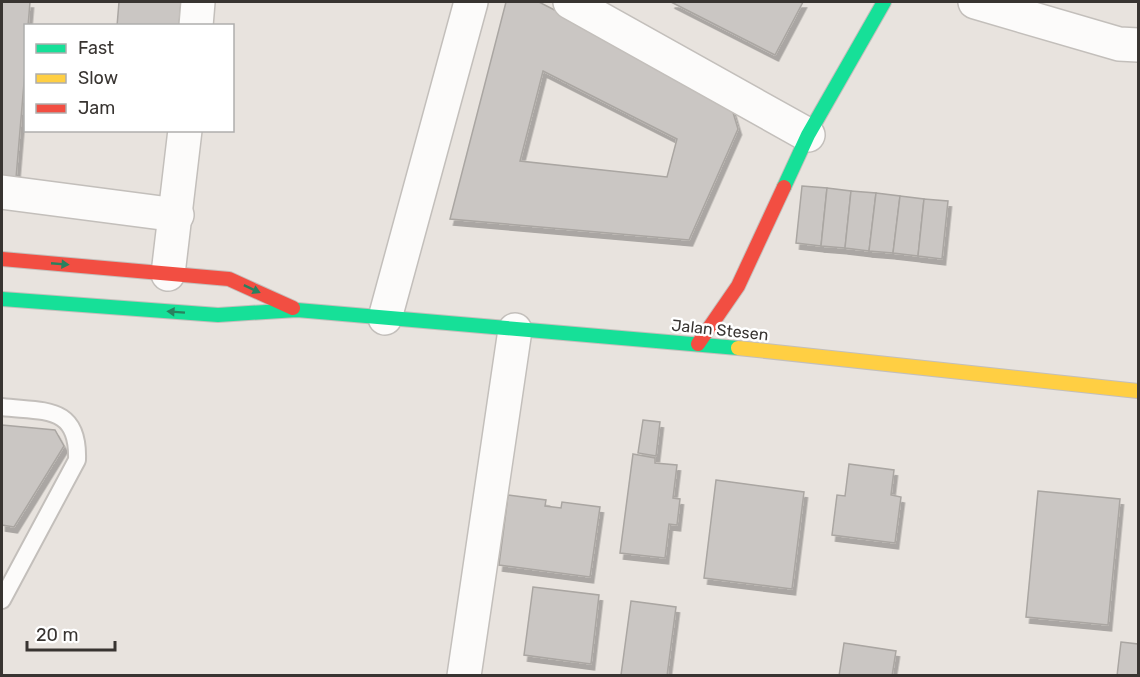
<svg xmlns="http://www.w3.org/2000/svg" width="1140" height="677" font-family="Rubik,sans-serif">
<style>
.building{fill:#cac6c3;stroke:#aaa6a2;stroke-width:1.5;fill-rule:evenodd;filter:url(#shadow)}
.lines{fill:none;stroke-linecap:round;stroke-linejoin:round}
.lane-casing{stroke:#c3bfbb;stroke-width:20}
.street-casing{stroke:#c3bfbb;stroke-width:36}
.fast-casing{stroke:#c3bfbb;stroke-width:16}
.slow-casing{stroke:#c3bfbb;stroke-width:16}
.jam-casing{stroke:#c3bfbb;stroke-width:16}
.lane{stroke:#fcfbfa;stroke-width:16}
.street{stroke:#fcfbfa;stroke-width:33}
.fast{stroke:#16e098;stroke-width:14}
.slow{stroke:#ffcf43;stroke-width:14}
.jam{stroke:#f24e42;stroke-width:14}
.oneway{fill:#29815f}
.labels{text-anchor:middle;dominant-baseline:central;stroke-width:5;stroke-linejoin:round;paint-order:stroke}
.street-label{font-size:16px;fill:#383431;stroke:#fff}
</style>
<defs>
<filter id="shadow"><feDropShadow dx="3.5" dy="6" stdDeviation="0" flood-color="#0004"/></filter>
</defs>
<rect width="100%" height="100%" fill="#e8e3de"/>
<g class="building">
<path d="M 2,2 L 30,2 L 28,26 L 26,26 L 26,59 L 16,178 L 2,177 Z"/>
<path d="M 119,2 L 181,2 L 179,26 L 117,26 Z"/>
<path d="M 506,2 L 539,2 L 729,99 L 738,129 L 689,240 L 450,219 ZM 543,71 L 677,139 L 667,177 L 520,161 Z"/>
<path d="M 671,2 L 803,2 L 775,55 Z"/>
<path d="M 802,186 L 827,188 L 821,246 L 796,243 Z"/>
<path d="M 827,188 L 851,191 L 845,248 L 821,246 Z"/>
<path d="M 851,191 L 876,193 L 869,251 L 845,248 Z"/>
<path d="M 876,193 L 900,196 L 893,253 L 869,251 Z"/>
<path d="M 900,196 L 924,199 L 918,256 L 893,253 Z"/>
<path d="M 924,199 L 948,201 L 942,259 L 918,256 Z"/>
<path d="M 643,420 L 660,422 L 656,456 L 638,453 Z"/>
<path d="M 2,425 L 55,430 L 64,446 L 14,527 L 2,525 Z"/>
<path d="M 633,454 L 655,458 L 655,463 L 677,465 L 673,498 L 680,499 L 677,525 L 669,524 L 665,558 L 620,553 Z"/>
<path d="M 849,464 L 894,470 L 891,495 L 901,497 L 895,543 L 832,535 L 837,495 L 845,496 Z"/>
<path d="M 716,480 L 804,492 L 792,589 L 704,578 Z"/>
<path d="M 1038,491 L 1120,499 L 1108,625 L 1026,617 Z"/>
<path d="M 508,495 L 546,500 L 545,506 L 561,508 L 562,502 L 600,507 L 590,577 L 499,565 Z"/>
<path d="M 533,587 L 599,595 L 591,664 L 524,655 Z"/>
<path d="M 631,601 L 676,607 L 667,676 L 621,675 Z"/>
<path d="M 1121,642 L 1138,644 L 1138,676 L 1117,676 Z"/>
<path d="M 844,643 L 896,651 L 892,676 L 839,676 Z"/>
</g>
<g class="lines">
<g class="lane-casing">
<path id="lane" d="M 2,407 C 44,412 79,405 77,460 L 2,600"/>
</g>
<g class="street-casing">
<g id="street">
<path d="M 570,2 L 808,135"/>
<path d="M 975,2 L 1119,44 L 1138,45"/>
<path d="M 196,26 L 198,2"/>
<path d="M 2,192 L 177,215"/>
<path d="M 168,274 L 185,130"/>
<path d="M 385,318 L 471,2"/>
<path d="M 464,676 L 515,330"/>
</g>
</g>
<g class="fast-casing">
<g id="fast">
<path d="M 784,187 L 808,135 L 884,2"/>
<path d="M 2,299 L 218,315 L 297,310 L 738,348"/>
</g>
</g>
<g class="slow-casing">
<path id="slow" d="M 738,348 L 1138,391"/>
</g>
<g class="jam-casing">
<g id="jam">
<path d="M 2,259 L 229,279 L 293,308"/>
<path d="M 698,344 L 738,286 L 784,187"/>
</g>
</g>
<use href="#lane" class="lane"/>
<use href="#street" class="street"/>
<use href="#fast" class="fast"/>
<use href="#slow" class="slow"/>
<use href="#jam" class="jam"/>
</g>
<defs><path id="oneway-solid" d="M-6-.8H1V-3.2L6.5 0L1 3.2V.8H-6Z" transform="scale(1.5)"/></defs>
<g class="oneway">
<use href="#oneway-solid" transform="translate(60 264) rotate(5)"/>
<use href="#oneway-solid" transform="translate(252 289) rotate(25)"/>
<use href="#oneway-solid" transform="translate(176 312) rotate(-176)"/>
</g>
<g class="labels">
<g class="street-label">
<text transform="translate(720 330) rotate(6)">Jalan Stesen</text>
</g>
</g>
<rect width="1140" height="677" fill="none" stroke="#383431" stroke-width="6"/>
<rect x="24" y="24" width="210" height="108" fill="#ffffff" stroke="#afaead" stroke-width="1.5"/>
<rect x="36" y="44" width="30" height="9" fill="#16e098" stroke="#afaead" stroke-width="1.5"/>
<text x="78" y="54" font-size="18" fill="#383431">Fast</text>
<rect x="36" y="74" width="30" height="9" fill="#ffcf43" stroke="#afaead" stroke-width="1.5"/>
<text x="78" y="84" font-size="18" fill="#383431">Slow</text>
<rect x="36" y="104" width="30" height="9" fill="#f24e42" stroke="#afaead" stroke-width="1.5"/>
<text x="78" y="114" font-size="18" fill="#383431">Jam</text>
<path d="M27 641v9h88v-9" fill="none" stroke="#383431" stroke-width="3"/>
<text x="36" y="641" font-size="18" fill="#383431" stroke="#ffffff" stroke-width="4.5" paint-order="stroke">20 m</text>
</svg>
